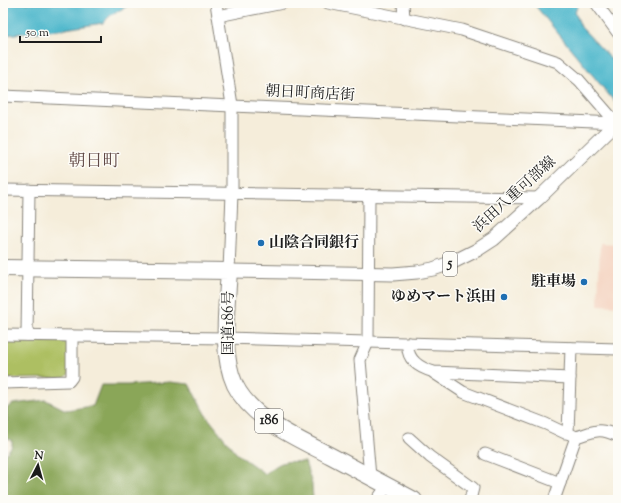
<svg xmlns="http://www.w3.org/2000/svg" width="621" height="503" font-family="'Sorts Mill Goudy','Noto Serif JP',serif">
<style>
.built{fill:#f4d3c0}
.green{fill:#adbf62;stroke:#646e3f}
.forest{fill:#8aa658;stroke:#53613a}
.water{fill:#4fb8cc;stroke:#366a74}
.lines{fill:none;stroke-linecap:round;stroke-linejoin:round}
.minor-casing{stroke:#88847b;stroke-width:13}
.major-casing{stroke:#88847b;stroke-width:15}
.highway-casing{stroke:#88847b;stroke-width:18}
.minor{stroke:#fff;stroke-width:11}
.major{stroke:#fff;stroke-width:13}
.highway{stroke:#fff;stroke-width:16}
.poi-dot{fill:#1f6fb2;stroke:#fdfcf7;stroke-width:1.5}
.labels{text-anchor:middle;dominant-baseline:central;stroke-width:3;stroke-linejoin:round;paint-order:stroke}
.shield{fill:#fdfcf7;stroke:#605f5e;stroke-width:1}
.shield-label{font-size:14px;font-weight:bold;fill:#1c1c1c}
.street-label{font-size:15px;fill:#1c1c1c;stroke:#fdfcf7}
.poi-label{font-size:15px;font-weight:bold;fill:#1c1c1c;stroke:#fdfcf7;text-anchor:end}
.quarter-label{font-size:17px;fill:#614946;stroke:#fdfcf7}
</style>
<rect width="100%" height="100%" fill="#fdfcf7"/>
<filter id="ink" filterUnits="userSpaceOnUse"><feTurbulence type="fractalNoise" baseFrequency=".025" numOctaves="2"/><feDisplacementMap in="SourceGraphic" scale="8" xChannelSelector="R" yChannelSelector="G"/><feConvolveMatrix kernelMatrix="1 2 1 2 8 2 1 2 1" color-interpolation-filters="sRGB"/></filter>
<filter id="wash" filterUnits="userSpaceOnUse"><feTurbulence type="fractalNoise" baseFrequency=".012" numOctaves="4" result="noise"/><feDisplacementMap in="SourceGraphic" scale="16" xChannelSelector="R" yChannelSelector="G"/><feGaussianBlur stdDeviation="0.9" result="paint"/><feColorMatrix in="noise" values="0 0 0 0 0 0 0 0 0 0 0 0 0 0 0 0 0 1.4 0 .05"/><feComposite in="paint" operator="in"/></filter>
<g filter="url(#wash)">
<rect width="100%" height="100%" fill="#f5edda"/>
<path class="built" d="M 600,243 L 618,244 L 618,306 L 598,305 Z"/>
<path class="green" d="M 3,341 L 65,341 L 68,345 L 69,374 L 65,378 L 3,379 Z"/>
<path class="forest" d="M 170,382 L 189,384 L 205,414 L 236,453 L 265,474 C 283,460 283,461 305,462 L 312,484 L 313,500 L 3,500 L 3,457 L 12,446 L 12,441 L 10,439 L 3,439 L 3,428 L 7,420 L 6,411 L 7,408 L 13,404 L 46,400 L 66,410 L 93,406 L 101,385 L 128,385 Z"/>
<g class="water">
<path d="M 3,3 L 133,3 L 111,15 L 103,23 L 58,30 L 3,35 Z"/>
<path d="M 533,3 L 577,3 L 578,5 L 575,12 L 581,27 L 618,66 L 618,106 Z"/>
</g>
</g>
<g filter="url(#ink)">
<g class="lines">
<g class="minor-casing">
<g id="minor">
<path d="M 216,3 L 232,105 L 232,193 L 229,271"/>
<path d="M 328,3 L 462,30 L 558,62 L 579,80 L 618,125"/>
<path d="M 403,3 L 404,19"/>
<path d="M 596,3 L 618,33"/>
<path d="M 218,16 L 283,3"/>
<path d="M 3,96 L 616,123"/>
<path d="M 3,190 L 539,198"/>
<path d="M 369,195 L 368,342 L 360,360 L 370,477"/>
<path d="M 3,335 L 226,338 L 618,349"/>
<path d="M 27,335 L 29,190"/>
<path d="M 408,343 C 406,360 420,368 434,372 L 570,378"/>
<path d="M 571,348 L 568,433 L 574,436"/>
<path d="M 434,373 L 463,392 L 546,424 L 565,433 L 568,433"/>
<path d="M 3,383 L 69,381 L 72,377 L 72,336"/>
<path d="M 409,438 L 430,457 L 473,488 L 470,500"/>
<path d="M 485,454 L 560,483"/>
<path d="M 377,500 L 387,486"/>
<path d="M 554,500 L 576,437 C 596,431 598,427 618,436"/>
</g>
</g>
<g class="major-casing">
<path id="major" d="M 229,271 L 393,274 L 417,272 L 433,269 L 453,262 L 477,250 L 494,239 L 539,198 L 618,121"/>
</g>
<g class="highway-casing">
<path id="highway" d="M 3,268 L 229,271 C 227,305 220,353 235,385 C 252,420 299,439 331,456 C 359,471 386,485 414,500"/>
</g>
<use href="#minor" class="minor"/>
<use href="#major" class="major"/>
<use href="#highway" class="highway"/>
</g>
</g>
<g class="poi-dot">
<circle cx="261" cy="243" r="4"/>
<circle cx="584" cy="282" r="4"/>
<circle cx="504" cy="297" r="4"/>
</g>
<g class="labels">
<g class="shield">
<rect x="443" y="252" width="14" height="24" rx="3"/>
<rect x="255" y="409" width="28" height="24" rx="3"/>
</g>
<g class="shield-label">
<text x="450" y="264">5</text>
<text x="269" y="421">186</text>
</g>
<g class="street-label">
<text transform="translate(310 94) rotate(3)">朝日町商店街</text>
<text transform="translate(515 195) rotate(-42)">浜田八重可部線</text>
<text transform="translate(229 323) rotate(-90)">国道186号</text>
</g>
<g class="poi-label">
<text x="269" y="243" text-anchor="start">山陰合同銀行</text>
<text x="576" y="282">駐車場</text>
<text x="496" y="297">ゆめマート浜田</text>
</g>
<g class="quarter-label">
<text x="94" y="162">朝日町</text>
</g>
</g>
<rect width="621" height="503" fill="none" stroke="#fdfcf7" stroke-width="16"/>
<g transform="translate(38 465) rotate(6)" stroke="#fdfcf7" stroke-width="3" paint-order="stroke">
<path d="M0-3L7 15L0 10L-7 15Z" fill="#1c1c1c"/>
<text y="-6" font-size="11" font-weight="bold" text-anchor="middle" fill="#1c1c1c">N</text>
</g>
<path d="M20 36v6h81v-6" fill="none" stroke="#1c1c1c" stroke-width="2"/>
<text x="26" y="36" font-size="12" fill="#1c1c1c" stroke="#fdfcf7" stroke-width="3" paint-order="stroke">50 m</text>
</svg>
